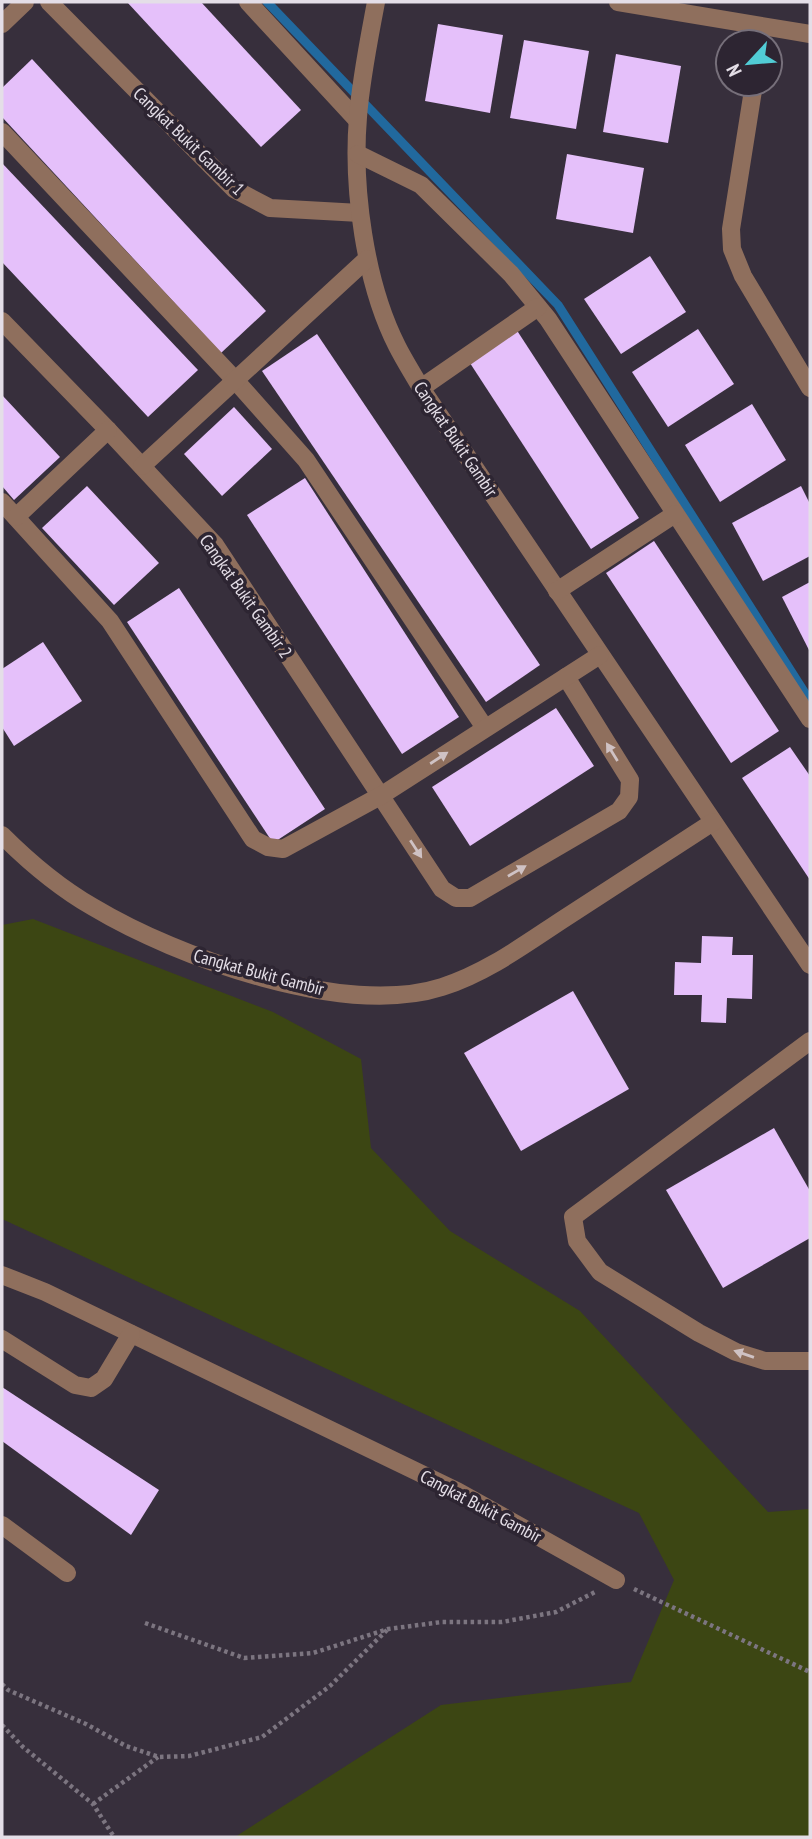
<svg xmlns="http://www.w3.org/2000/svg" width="812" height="1839" font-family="'PT Sans Narrow',sans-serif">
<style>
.green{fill:#3c4613}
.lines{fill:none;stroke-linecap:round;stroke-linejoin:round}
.stream{stroke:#21699e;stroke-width:9}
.building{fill:#e5c0fa}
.path{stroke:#7c7580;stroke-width:4.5;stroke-dasharray:3.5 3.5;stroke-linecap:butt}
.minor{stroke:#8f6f5d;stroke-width:18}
.oneway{fill:#cfc2c4}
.labels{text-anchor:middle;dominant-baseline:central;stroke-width:7;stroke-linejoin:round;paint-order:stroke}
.street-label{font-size:18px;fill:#e4dee7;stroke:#2d2532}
</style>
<rect width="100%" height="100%" fill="#372f3c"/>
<path class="green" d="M 33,919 L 273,1012 L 361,1059 L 371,1148 L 450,1231 L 580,1311 L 768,1512 L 810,1509 L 810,1837 L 235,1837 L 441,1705 L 631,1682 L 674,1580 L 639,1513 L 2,1219 L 2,925 Z"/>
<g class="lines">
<path class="stream" d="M 267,2 L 558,305 L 810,701"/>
</g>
<g class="building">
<path d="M 127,2 L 201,2 L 301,110 L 261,147 Z"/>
<path d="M 438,24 L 503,35 L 490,113 L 425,101 Z"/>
<path d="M 524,40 L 589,51 L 576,129 L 510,118 Z"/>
<path d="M 616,54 L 681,66 L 668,143 L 603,132 Z"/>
<path d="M 32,59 L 266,311 L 221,353 L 2,117 L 2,88 Z"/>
<path d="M 567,154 L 644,168 L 633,233 L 556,219 Z"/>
<path d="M 2,163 L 198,370 L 148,417 L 2,262 Z"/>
<path d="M 650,256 L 686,312 L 621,354 L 584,299 Z"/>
<path d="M 516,329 L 639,518 L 591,549 L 468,360 Z"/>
<path d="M 698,329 L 734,384 L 668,427 L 632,372 Z"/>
<path d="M 317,334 L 540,665 L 486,702 L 262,371 Z"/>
<path d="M 2,395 L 60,457 L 14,500 L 2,486 Z"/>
<path d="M 752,404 L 786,460 L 720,502 L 685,445 Z"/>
<path d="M 234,407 L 272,449 L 222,496 L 184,454 Z"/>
<path d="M 305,478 L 459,717 L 402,754 L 247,515 Z"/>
<path d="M 87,486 L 159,563 L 114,605 L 42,528 Z"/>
<path d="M 801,486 L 810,504 L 810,556 L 763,581 L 732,523 Z"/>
<path d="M 654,541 L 779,731 L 731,763 L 606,573 Z"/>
<path d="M 810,582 L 810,652 L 782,597 Z"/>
<path d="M 179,588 L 325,809 L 273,843 L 127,622 Z"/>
<path d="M 43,642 L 82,701 L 14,746 L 2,727 L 2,669 Z"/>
<path d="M 556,708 L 594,766 L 470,846 L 432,787 Z"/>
<path d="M 790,747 L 810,776 L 810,880 L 742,778 Z"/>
<path d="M 702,936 L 733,937 L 732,955 L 753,955 L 752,999 L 727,998 L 726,1023 L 701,1022 L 702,995 L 674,995 L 675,962 L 701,963 Z"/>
<path d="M 573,991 L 629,1089 L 521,1151 L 464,1053 Z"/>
<path d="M 774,1128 L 810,1191 L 810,1238 L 723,1288 L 666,1190 Z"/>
<path d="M 2,1387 L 159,1490 L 131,1535 L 2,1441 Z"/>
</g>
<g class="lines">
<g class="path">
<path d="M 634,1589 L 810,1672"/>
<path d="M 145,1623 L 244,1658 L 313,1653 L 388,1629 L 442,1622 L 502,1622 L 556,1612 L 595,1592"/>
<path d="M 2,1684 L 8,1690 L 86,1724 L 126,1746 L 159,1757 L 189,1756 L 262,1737 L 330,1686 L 387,1630"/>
<path d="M 2,1725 L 23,1747 L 93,1804 L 114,1837"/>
<path d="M 93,1804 L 158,1757"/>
</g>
<g class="minor">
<path d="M 49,2 L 234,189 L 270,208 L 360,213"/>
<path d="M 248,2 L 357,120"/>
<path d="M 376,2 C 369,40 361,78 358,117 C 352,188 365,283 397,346 C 404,360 413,374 421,388 L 810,965"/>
<path d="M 618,2 L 810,34"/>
<path d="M 2,24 L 25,2"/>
<path d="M 754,84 L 731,229 L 732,249 L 743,276 L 810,388"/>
<path d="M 2,132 L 235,380 L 306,460 L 485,728"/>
<path d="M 358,154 L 421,185 L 511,274 L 548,319 L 810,719"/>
<path d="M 2,321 L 108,430 L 215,545 L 442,889 L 456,898 L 470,898 L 619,811 L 629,797 L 630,780 L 566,677"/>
<path d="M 421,388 L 538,307"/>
<path d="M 142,466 L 367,259"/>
<path d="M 2,502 L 110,621 L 253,839 L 268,847 L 283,849 L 382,795 L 600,655"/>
<path d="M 16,517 L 108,430"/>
<path d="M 557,591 L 675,514"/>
<path d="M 2,835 C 29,862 60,888 93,907 C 178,958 345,1018 442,987 C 486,973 524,945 562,920 C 612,887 663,855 713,822"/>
<path d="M 810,1041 L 573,1217 L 577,1241 L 600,1272 L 699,1333 L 736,1352 L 765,1361 L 810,1361"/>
<path d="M 2,1275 L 45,1292 L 457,1491 L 616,1580"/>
<path d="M 2,1339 L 75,1385 L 91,1388 L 104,1379 L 131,1334"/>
<path d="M 2,1525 L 67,1573"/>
</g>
</g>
<defs><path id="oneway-solid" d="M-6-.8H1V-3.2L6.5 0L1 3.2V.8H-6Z" transform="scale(1.75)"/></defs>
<g class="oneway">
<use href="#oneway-solid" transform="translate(612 752) rotate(-122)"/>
<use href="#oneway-solid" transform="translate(439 758) rotate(-33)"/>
<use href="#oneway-solid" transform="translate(416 849) rotate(57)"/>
<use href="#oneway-solid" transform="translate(517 871) rotate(-30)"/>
<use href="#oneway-solid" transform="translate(744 1354) rotate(-161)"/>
</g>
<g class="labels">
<g class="street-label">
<text transform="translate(189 141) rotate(44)">Cangkat Bukit Gambir 1</text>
<text transform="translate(456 439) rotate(56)">Cangkat Bukit Gambir</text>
<text transform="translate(246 596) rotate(55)">Cangkat Bukit Gambir 2</text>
<text transform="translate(259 972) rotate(15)">Cangkat Bukit Gambir</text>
<text transform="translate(481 1506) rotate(28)">Cangkat Bukit Gambir</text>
</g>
</g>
<rect width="812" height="1839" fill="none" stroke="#e4dee7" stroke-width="7"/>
<g transform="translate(749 63) rotate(244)"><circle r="33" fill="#2d2532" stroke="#766f7a" stroke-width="2"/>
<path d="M0-5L12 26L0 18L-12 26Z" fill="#51ccd5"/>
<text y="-10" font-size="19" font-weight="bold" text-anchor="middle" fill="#e4dee7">N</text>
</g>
</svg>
